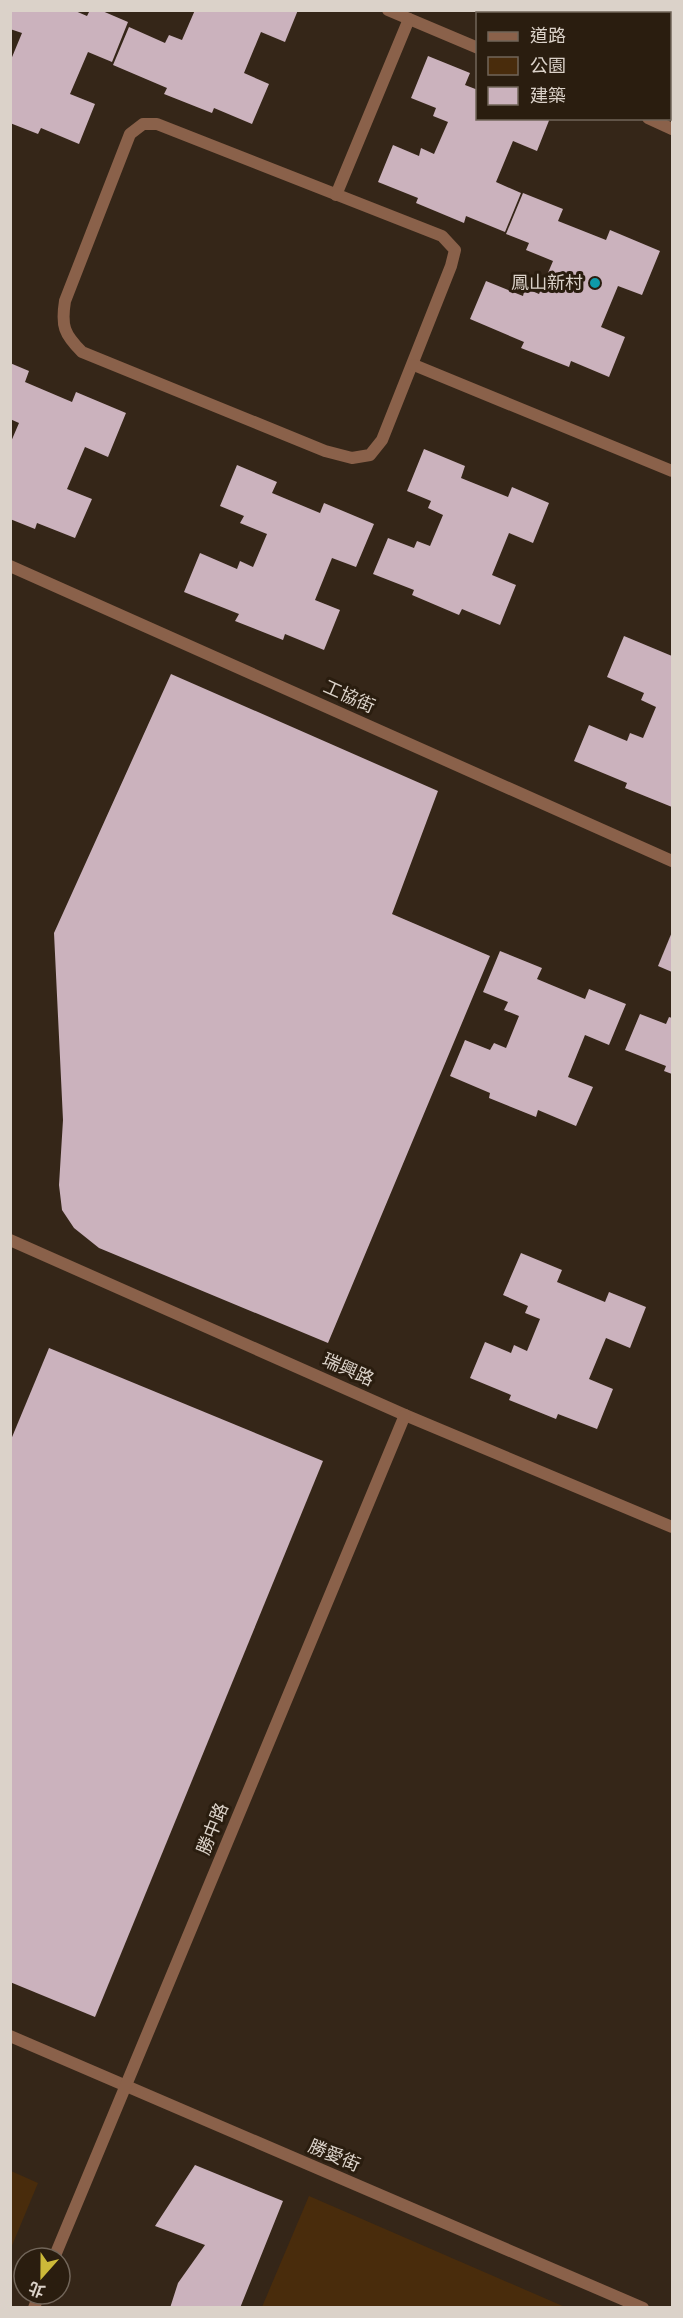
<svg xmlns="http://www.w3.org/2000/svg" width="683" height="2318" font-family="'Source Sans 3','Noto Sans TC',sans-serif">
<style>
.green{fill:#492c0c}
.building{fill:#cbb2bd}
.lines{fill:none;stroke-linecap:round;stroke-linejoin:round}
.lane{stroke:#8a614a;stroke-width:12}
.street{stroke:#8a614a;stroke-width:12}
.culture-dot{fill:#0f9aa8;stroke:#2a1d0f;stroke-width:2}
.labels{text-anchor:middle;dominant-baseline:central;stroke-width:6;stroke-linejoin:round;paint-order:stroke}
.poi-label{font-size:18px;fill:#dbd2c9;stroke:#2a1d0f;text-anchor:end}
.street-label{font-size:18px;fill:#dbd2c9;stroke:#2a1d0f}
</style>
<rect width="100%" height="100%" fill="#352618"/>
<g class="green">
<path d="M 11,2171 L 38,2183 L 11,2248 Z"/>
<path d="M 309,2196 L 565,2307 L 262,2307 Z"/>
</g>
<g class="building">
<path d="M 10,10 L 73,10 L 87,16 L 90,10 L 100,10 L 128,22 L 112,62 L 88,52 L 70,94 L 95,104 L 79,144 L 41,128 L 38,134 L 10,123 L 10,62 L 22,33 L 10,29 Z"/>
<path d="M 195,10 L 298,10 L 285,42 L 261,32 L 244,73 L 269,84 L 252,124 L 214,108 L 212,113 L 164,94 L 167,88 L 113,65 L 129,27 L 165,43 L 169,35 L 182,40 Z"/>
<path d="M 642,10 L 672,10 L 672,102 L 670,100 L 670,14 L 641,14 Z"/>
<path d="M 428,56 L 470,73 L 465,85 L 478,90 L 478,118 L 550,118 L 537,151 L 513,141 L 496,182 L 521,193 L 505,232 L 466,216 L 464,223 L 416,203 L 418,198 L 378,182 L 393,145 L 419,156 L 421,148 L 434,154 L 448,122 L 433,116 L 436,108 L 411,98 Z"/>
<path d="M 523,193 L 563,209 L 558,221 L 606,240 L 610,230 L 660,251 L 642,295 L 618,286 L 601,327 L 625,337 L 609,377 L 571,361 L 569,367 L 521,348 L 524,342 L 470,319 L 486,281 L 523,296 L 525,288 L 539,294 L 553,261 L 526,250 L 529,243 L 506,234 Z"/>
<path d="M 10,363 L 29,371 L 25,382 L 72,402 L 76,392 L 126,413 L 108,457 L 85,447 L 67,489 L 92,499 L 75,538 L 37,523 L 35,529 L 10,519 L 10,444 L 19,423 L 10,419 Z"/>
<path d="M 424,449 L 465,466 L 461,478 L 508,497 L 512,487 L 549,503 L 533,543 L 509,533 L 492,575 L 516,585 L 500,625 L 462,609 L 459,615 L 412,595 L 414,590 L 373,574 L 388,538 L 414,548 L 417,541 L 430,546 L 443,515 L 428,508 L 431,501 L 407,491 Z"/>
<path d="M 237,465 L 277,482 L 272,493 L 320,513 L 324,503 L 374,524 L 356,567 L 332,558 L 315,600 L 340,610 L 324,650 L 285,634 L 283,640 L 235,621 L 239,614 L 184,592 L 200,553 L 237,569 L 240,561 L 253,567 L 267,534 L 240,523 L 244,516 L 220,506 Z"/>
<path d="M 624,636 L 672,656 L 672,807 L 625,788 L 627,783 L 574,761 L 589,725 L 627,741 L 630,733 L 643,738 L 656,707 L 641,700 L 644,693 L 607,677 Z"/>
<path d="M 171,674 L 438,791 L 392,914 L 490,956 L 328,1343 L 99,1248 L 74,1228 L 62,1210 L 59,1185 L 63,1120 L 54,933 Z"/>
<path d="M 672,932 L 672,972 L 658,966 Z"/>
<path d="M 500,951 L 542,968 L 537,979 L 585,999 L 589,989 L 626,1004 L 609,1045 L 585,1035 L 568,1077 L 593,1087 L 576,1126 L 538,1110 L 536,1117 L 489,1098 L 490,1093 L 450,1076 L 465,1040 L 490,1050 L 494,1043 L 506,1048 L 519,1016 L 504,1010 L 508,1002 L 483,992 Z"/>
<path d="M 640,1014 L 666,1024 L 669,1017 L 672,1018 L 672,1074 L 664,1071 L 666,1066 L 625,1050 Z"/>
<path d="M 521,1253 L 562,1270 L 557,1282 L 605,1302 L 609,1292 L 646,1307 L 630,1348 L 606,1338 L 589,1379 L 613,1389 L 597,1429 L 558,1414 L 556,1419 L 509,1400 L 511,1395 L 470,1378 L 485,1342 L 511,1353 L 514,1345 L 527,1351 L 540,1319 L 525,1313 L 528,1306 L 503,1295 Z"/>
<path d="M 49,1348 L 323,1461 L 95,2017 L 10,1982 L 10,1442 Z"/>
<path d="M 195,2165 L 283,2201 L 240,2308 L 170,2308 L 178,2283 L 205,2245 L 155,2226 Z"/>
</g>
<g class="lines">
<g class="lane">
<path d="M 388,10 L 478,48"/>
<path d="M 648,118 L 672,129"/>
<path d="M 143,124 L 157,124 L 442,236 L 455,250 L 451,266 L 382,440 L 370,455 L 352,458 L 325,451 L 82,352 C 64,334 61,326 65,301 L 130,134 Z"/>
<path d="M 336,195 L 409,19"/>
<path d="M 414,365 L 672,471"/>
</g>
<g class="street">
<path d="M 10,566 L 672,861"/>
<path d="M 10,1240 L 405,1415 L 672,1527"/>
<path d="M 10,2036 L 643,2308"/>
<path d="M 54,2258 L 405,1415"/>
<path d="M 34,2308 L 39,2294"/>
</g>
</g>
<circle class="culture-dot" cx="595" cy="283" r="6"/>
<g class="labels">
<g class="poi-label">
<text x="583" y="283">鳳山新村</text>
</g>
<g class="street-label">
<text transform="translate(349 697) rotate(24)">工協街</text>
<text transform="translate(348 1370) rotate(24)">瑞興路</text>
<text transform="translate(213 1829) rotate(-68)">勝中路</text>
<text transform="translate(334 2156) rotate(23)">勝愛街</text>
</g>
</g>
<rect width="683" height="2318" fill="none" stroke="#dbd2c9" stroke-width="24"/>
<rect x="476" y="12" width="195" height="108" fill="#2a1d0f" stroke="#716559" stroke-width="1.5"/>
<rect x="488" y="32" width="30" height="9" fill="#8a614a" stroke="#716559" stroke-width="1.5"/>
<text x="530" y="42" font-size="18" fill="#dbd2c9">道路</text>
<rect x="488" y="57" width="30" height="18" fill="#492c0c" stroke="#716559" stroke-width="1.5"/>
<text x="530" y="72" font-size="18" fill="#dbd2c9">公園</text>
<rect x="488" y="87" width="30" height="18" fill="#cbb2bd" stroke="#716559" stroke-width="1.5"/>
<text x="530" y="102" font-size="18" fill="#dbd2c9">建築</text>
<g transform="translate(42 2276) rotate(201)"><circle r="28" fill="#2a1d0f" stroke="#716559" stroke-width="1.5"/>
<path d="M0-4.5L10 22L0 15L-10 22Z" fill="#ccb939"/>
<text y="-9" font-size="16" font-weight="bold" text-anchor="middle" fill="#dbd2c9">北</text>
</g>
</svg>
